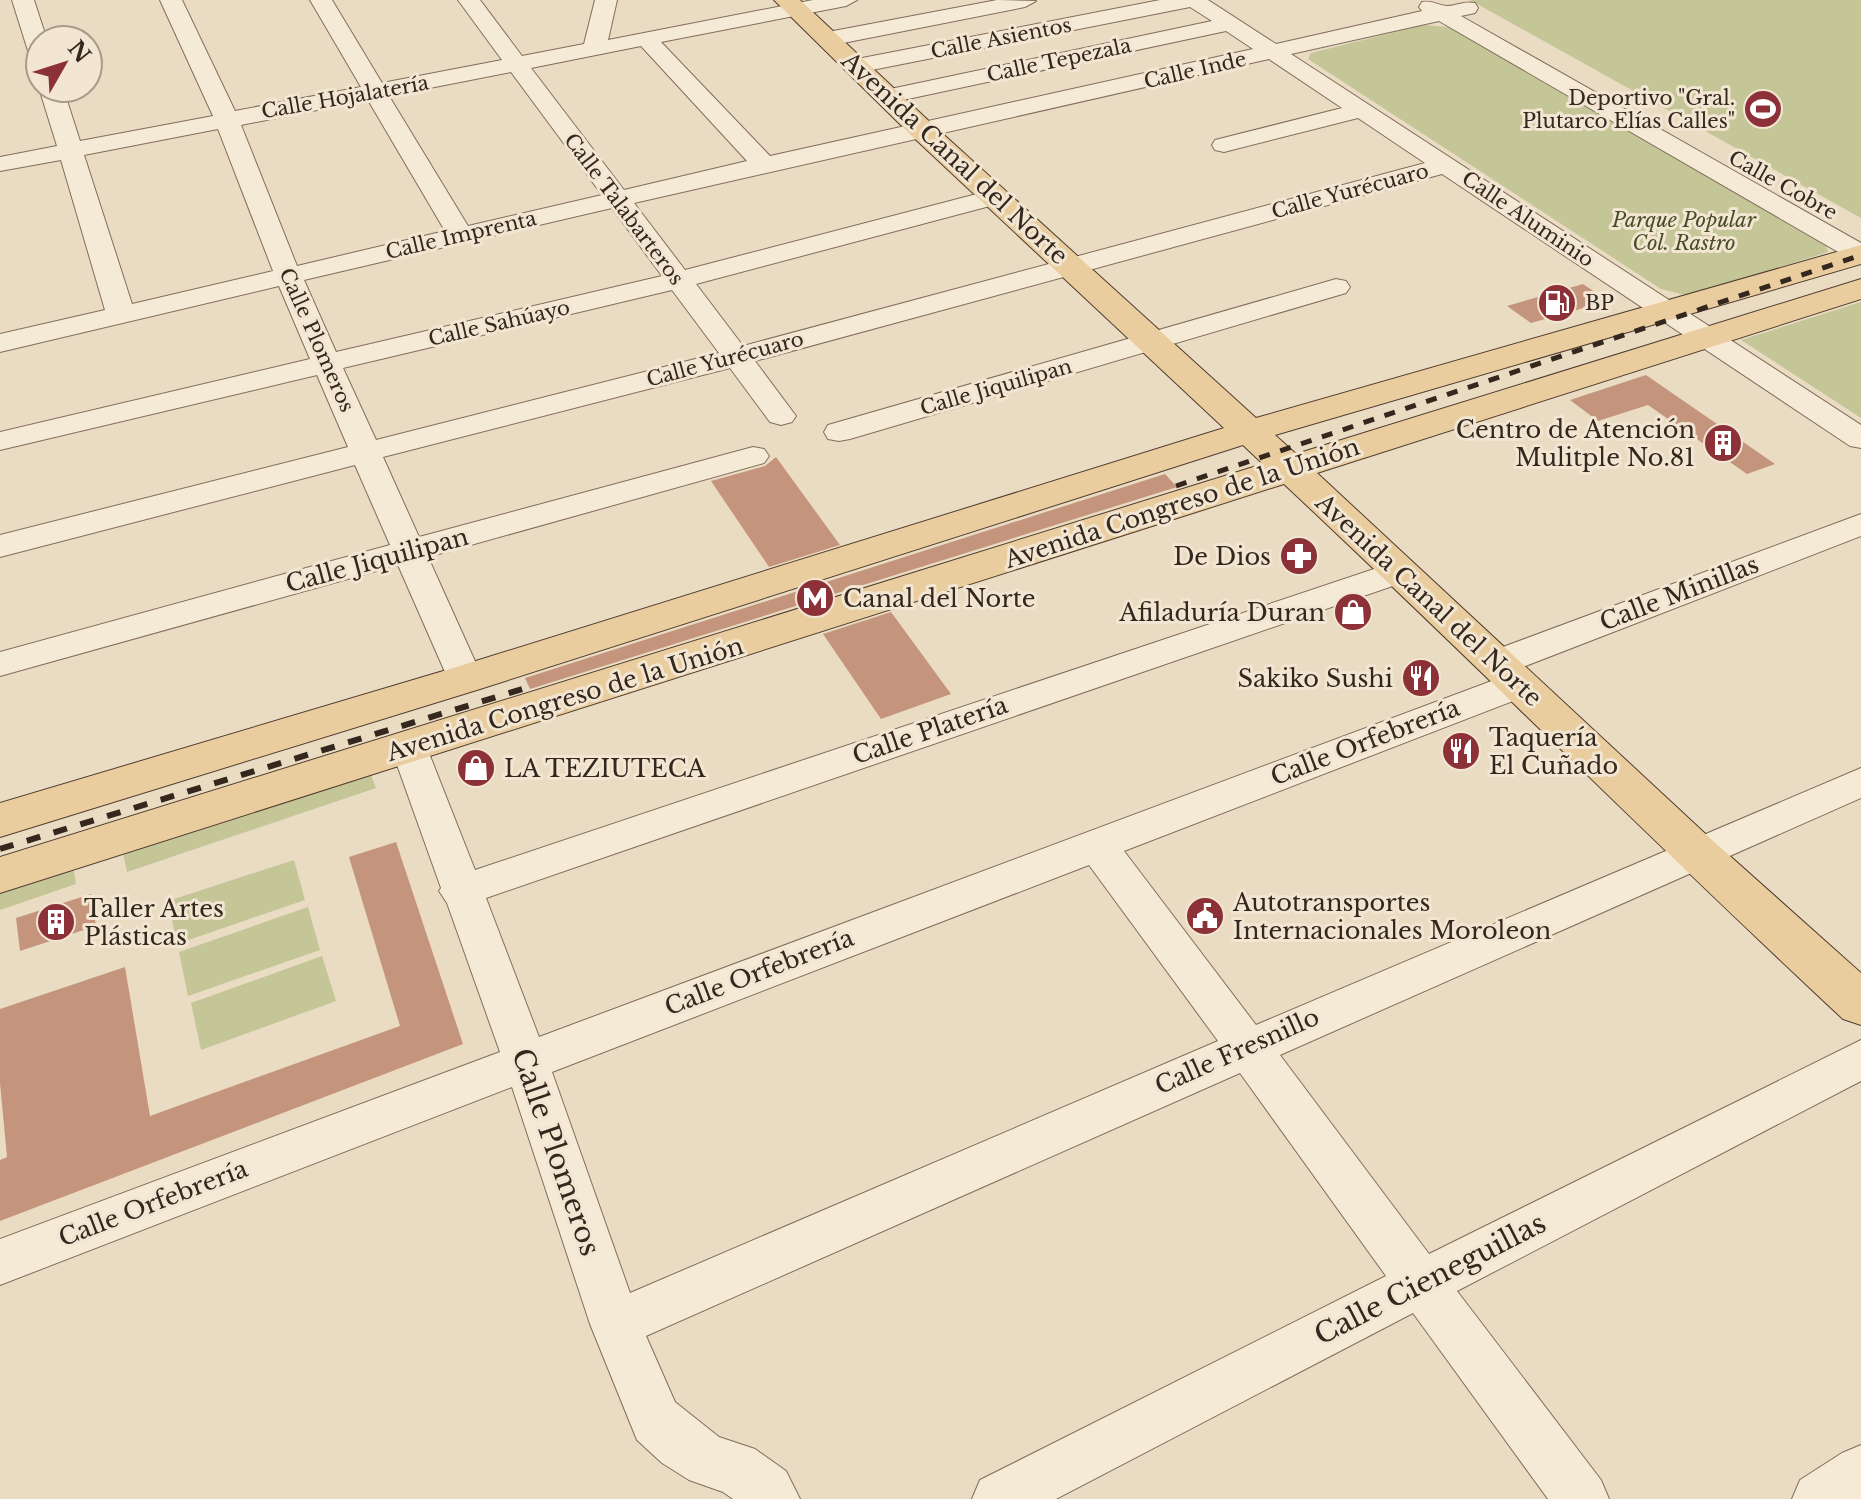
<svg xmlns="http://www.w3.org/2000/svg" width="1861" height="1499" font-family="'Libre Baskerville',serif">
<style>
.green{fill:#c4c698}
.building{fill:#c4957c}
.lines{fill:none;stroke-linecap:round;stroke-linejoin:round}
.minor-casing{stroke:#826d5c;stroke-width:2}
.major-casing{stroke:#503d30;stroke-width:2}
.minor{fill:#f5ead6;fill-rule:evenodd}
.major{fill:#eacd9e;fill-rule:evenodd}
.rail-far1{stroke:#33271e;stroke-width:5;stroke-dasharray:11 11;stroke-linecap:butt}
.rail{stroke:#33271e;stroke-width:6;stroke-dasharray:14 14;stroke-linecap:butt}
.labels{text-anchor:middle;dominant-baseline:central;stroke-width:6;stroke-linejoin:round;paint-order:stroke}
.far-street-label{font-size:20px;fill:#33271e;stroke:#f2e6d2}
.far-poi-label{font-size:20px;fill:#33271e;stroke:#f2e6d2;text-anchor:end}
.far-park-label{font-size:20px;font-style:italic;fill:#474e27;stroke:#f2e6d2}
.street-label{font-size:24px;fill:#33271e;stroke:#f2e6d2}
.poi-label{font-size:24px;fill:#33271e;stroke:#f2e6d2;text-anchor:start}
.near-street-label{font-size:28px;fill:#33271e;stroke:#f2e6d2}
</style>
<rect width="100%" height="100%" fill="#eadbc3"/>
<g class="green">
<path d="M 1470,0 L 1861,0 L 1861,218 Z"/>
<path d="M 1423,25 L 1448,27 L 1825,242 L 1828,252 L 1689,296 L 1661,289 L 1308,59 L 1311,53 Z"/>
<path d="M 1861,302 L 1861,418 L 1741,340 Z"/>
<path d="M 370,772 L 376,788 L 127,872 L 123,853 Z"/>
<path d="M 294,860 L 305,900 L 177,944 L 168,901 Z"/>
<path d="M 73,866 L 76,884 L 0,910 L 0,891 Z"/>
<path d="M 308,907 L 320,950 L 188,996 L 179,952 Z"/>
<path d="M 322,956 L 336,1001 L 201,1050 L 191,1003 Z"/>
</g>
<g class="building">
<path d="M 1583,284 L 1608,301 L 1531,323 L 1507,306 Z"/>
<path d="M 1646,375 L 1775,464 L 1747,474 L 1648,405 L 1598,421 L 1570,400 Z"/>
<path d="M 776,457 L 840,545 L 769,567 L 711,481 L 765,466 Z"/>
<path d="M 1165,474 L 1177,487 L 530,689 L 525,678 Z"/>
<path d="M 891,612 L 951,694 L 881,719 L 823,634 Z"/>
<path d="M 396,842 L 463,1044 L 0,1221 L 0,1160 L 7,1157 L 0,1083 L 0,1009 L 125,967 L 150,1116 L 400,1026 L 349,857 Z"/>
<path d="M 91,894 L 96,926 L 20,951 L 16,918 Z"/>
</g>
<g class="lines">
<g class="minor-casing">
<g id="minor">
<path d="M 12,0 L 34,0 L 47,40 L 40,40 L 40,61 L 29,54 Z"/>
<path d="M 160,0 L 182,0 L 235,111 L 361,87 L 310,0 L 332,0 L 382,83 L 502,60 L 458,0 L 480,0 L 522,56 L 584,44 L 595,0 L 617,0 L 608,40 L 813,0 L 857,0 L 846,6 L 661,42 L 770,156 L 1253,49 L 1226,31 L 889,103 L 881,101 L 877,96 L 881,91 L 1212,21 L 1190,7 L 857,73 L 849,71 L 846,66 L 849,61 L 857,59 L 1160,0 L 1208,0 L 1276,44 L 1422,11 L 1419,7 L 1422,2 C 1433,0 1439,6 1448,6 C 1458,5 1464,1 1475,3 L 1478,8 L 1475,13 L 1461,16 L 1861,243 L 1861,262 L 1852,260 L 1439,21 L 1291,54 L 1861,425 L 1861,448 L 1850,446 L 1442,174 L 755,361 L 796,416 L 792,422 L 781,425 L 770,422 L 730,368 L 383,457 L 419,537 L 753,447 L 764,449 L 769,456 L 764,463 L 428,557 L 483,679 L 478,688 L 465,692 L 452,688 L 398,565 L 0,676 L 0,652 L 390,545 L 355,465 L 0,557 L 0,535 L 348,447 L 317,375 L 0,450 L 0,432 L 310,359 L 279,286 L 0,352 L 0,334 L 105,310 L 61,160 L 0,171 L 0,157 L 57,146 L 39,88 L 40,87 L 63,88 L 80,141 L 213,116 ZM 641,46 L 747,161 L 624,190 L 531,68 ZM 1269,59 L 1342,108 L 1215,140 L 1212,145 L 1215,150 L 1224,152 L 1358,118 L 1425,163 L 743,346 L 696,284 L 1005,202 L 1009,197 L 1005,192 L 996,189 L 685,270 L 634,203 ZM 511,72 L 602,195 L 468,226 L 389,96 ZM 368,100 L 445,231 L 297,266 L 241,125 ZM 218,129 L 273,271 L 132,304 L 84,155 ZM 612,208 L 662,276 L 336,352 L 304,280 ZM 672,290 L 719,353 L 376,440 L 343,368 Z"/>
<path d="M 997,0 L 1036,1 L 1025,7 L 828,46 L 817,39 L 828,32 Z"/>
<path d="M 1336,279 L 1346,281 L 1350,287 L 1346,293 L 850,439 L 839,441 L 828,439 L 824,432 L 828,425 Z"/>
<path d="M 1861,514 L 1861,536 L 1510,672 L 1497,675 L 1484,672 L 1479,663 L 1484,654 Z"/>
<path d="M 1401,560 L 1413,563 L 1418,571 L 1413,579 L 486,898 L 539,1037 L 1505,676 L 1518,672 L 1531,676 L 1536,685 L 1531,694 L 1124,851 L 1256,1025 L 1861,768 L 1861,798 L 1280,1055 L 1429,1254 L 1861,1040 L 1861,1081 L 1457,1291 L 1601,1480 L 1609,1499 L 1548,1499 L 1413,1313 L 1056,1499 L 972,1499 L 980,1480 L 1386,1276 L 1240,1073 L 646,1336 L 675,1402 L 719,1437 L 755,1449 L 786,1471 L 800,1499 L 733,1499 L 723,1492 L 689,1480 L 662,1463 L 637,1440 L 590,1324 L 512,1087 L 0,1285 L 0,1239 L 500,1052 L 447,903 L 439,891 L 441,888 L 391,748 L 397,738 L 410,734 L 423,738 L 475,870 ZM 1089,865 L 1218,1041 L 630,1293 L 552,1072 Z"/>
<path d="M 1861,1445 L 1861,1499 L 1792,1499 L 1800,1480 L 1842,1453 Z"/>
</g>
</g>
<g class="major-casing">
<path id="major" d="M 774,0 L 800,0 L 932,124 L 1256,418 L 1861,245 L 1861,264 L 1275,435 L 1296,454 L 1861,279 L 1861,299 L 1317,473 L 1712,840 L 1861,973 L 1861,1025 L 1843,1019 C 1654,843 1472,660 1284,484 L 0,893 L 0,857 L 1263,464 L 1243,445 L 480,689 L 0,837 L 0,803 L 450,669 L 1224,428 L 912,136 Z"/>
</g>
<use href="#minor" class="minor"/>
<use href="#major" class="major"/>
<path class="rail-far1" d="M 1176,486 L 1861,255"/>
<path class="rail" d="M 0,849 L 529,687"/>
</g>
<defs>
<g id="stadium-disc" transform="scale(2)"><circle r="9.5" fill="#8c3138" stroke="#f2e6d2"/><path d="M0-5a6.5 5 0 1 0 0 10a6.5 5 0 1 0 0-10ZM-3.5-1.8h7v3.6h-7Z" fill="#fff"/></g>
<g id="fuel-disc" transform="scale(2)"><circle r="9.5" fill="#8c3138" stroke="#f2e6d2"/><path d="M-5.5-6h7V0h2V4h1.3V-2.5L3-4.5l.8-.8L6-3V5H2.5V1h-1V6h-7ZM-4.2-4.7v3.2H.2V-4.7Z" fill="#fff"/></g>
<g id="building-disc" transform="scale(2)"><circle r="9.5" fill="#8c3138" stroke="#f2e6d2"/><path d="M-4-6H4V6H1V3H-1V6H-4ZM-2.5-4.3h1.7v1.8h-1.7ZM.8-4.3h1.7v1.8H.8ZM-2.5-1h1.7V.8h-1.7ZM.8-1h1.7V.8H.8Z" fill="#fff"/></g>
<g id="pharmacy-disc" transform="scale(2)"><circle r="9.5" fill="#8c3138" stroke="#f2e6d2"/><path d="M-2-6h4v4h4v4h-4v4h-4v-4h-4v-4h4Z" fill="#fff"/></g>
<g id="metro-disc" transform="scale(2)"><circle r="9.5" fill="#8c3138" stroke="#f2e6d2"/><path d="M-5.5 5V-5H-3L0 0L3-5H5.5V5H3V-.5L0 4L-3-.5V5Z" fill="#fff"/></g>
<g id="shop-disc" transform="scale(2)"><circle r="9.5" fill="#8c3138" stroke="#f2e6d2"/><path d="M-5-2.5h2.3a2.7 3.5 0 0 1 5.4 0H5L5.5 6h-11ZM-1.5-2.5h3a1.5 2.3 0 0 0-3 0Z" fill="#fff"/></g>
<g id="restaurant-disc" transform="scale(2)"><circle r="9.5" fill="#8c3138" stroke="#f2e6d2"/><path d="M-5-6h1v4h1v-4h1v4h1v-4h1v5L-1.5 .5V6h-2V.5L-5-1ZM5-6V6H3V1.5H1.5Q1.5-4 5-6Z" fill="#fff"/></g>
<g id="civic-disc" transform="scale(2)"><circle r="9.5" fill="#8c3138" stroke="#f2e6d2"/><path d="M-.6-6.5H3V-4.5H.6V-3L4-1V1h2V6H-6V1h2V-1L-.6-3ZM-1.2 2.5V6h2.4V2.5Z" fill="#fff"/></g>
</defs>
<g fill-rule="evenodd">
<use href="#stadium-disc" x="1763" y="109"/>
<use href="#fuel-disc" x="1557" y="303"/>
<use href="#building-disc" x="1723" y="443"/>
<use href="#pharmacy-disc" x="1299" y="556"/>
<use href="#metro-disc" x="815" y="598"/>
<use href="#shop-disc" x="1353" y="612"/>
<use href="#restaurant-disc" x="1421" y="678"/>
<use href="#restaurant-disc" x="1461" y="751"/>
<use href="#shop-disc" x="476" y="768"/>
<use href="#civic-disc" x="1205" y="916"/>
<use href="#building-disc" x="56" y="922"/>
</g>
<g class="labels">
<g class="far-street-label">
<text transform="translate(1001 38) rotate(-11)">Calle Asientos</text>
<text transform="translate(1059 60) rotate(-12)">Calle Tepezala</text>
<text transform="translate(1195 70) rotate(-13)">Calle Inde</text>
<text transform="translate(345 97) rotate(-10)">Calle Hojalatería</text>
<text transform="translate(1783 185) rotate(29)">Calle Cobre</text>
<text transform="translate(1350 191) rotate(-15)">Calle Yurécuaro</text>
<text transform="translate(624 209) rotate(53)">Calle Talabarteros</text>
<text transform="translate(1528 219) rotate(34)">Calle Aluminio</text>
<text transform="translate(461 235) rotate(-13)">Calle Imprenta</text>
<text transform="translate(499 323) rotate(-13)">Calle Sahúayo</text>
<text transform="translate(317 340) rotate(66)">Calle Plomeros</text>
<text transform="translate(725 359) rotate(-15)">Calle Yurécuaro</text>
<text transform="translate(996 387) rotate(-16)">Calle Jiquilipan</text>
</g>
<g class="far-poi-label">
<text x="1735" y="98">Deportivo "Gral.<tspan x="1735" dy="23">Plutarco Elías Calles"</tspan></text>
<text x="1585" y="303" text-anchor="start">BP</text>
</g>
<g class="far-park-label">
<text x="1684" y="220">Parque Popular<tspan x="1684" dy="23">Col. Rastro</tspan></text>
</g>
<g class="street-label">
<text transform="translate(955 158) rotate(43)">Avenida Canal del Norte</text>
<text transform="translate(1182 503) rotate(-18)">Avenida Congreso de la Unión</text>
<text transform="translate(377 560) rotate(-15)">Calle Jiquilipan</text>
<text transform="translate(1679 593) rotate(-21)">Calle Minillas</text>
<text transform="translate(1429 600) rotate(43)">Avenida Canal del Norte</text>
<text transform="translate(565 699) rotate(-17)">Avenida Congreso de la Unión</text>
<text transform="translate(930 730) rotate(-19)">Calle Platería</text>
<text transform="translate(1365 742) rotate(-21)">Calle Orfebrería</text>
<text transform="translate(759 972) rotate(-21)">Calle Orfebrería</text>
<text transform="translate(1237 1051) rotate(-24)">Calle Fresnillo</text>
<text transform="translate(153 1203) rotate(-21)">Calle Orfebrería</text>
</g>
<g class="poi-label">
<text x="1695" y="429" text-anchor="end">Centro de Atención<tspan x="1695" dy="28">Mulitple No.81</tspan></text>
<text x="1271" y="556" text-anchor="end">De Dios</text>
<text x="843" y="598">Canal del Norte</text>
<text x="1325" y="612" text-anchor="end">Afiladuría Duran</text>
<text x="1393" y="678" text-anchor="end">Sakiko Sushi</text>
<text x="1489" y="737">Taquería<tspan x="1489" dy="28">El Cuñado</tspan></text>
<text x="504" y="768">LA TEZIUTECA</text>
<text x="1233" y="902">Autotransportes<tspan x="1233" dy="28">Internacionales Moroleon</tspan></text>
<text x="84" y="908">Taller Artes<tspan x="84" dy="28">Plásticas</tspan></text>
</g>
<g class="near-street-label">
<text transform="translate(556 1152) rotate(71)">Calle Plomeros</text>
<text transform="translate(1430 1279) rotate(-27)">Calle Cieneguillas</text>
</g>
</g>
<g transform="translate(64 64) rotate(51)"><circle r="38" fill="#f2e6d2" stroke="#a69a8a" stroke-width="2"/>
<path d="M0-6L14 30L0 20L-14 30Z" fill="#8c3138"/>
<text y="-12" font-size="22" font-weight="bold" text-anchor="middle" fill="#33271e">N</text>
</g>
</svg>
